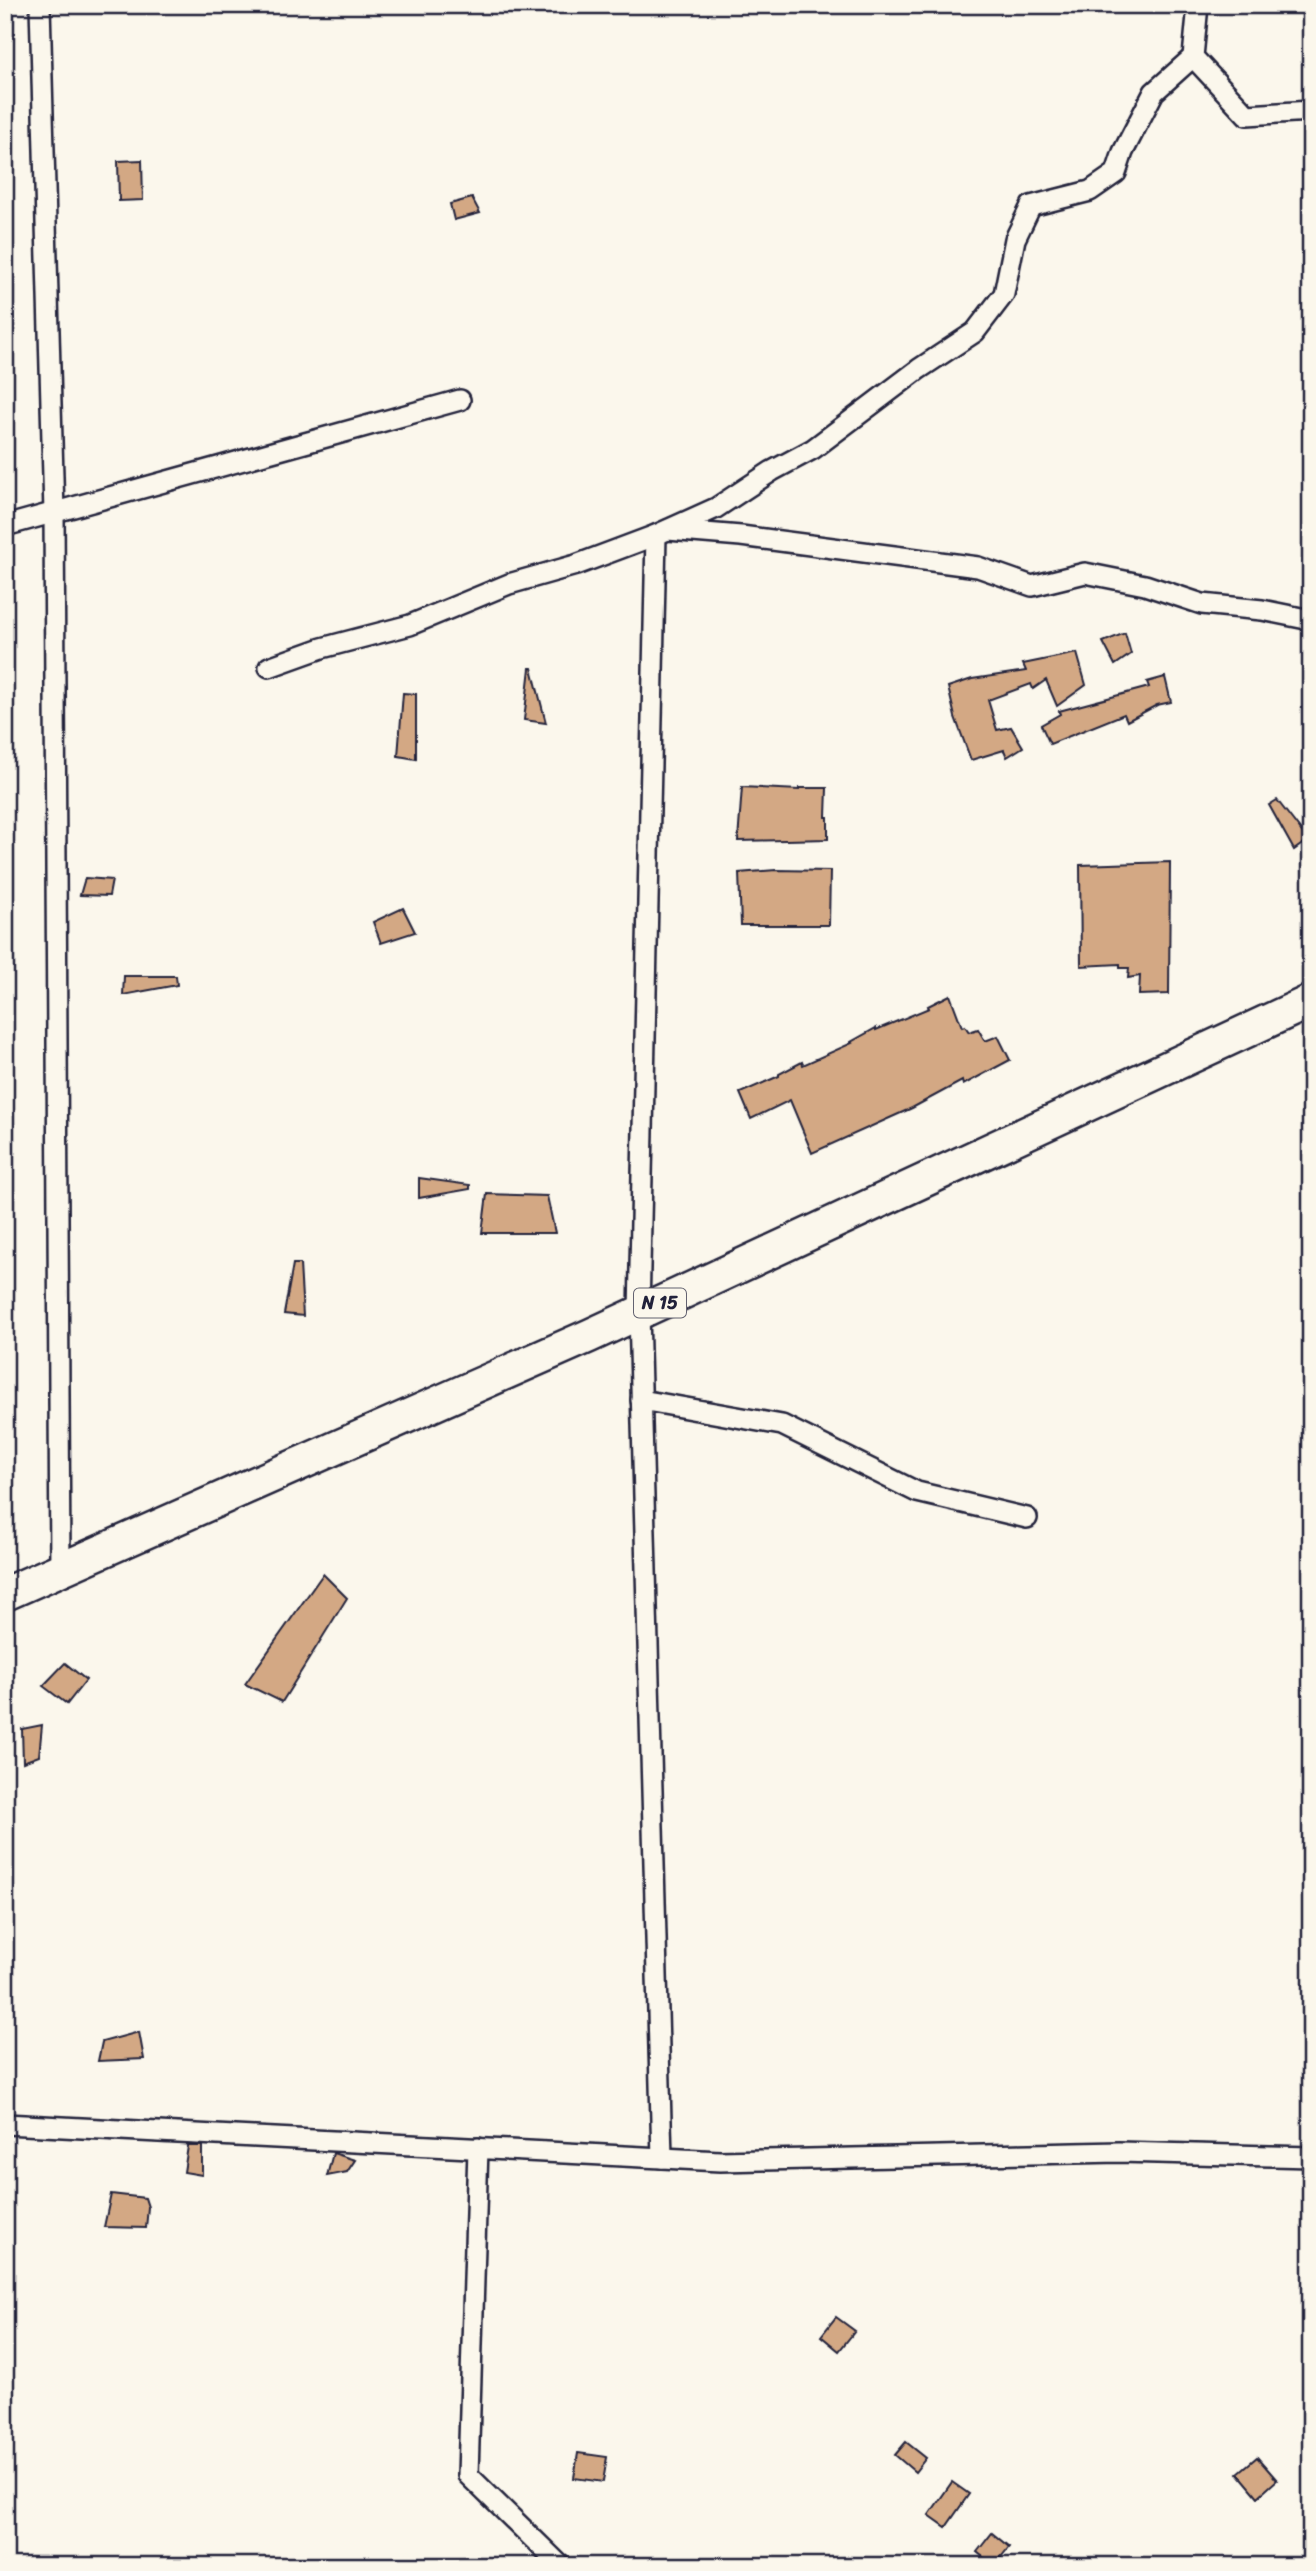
<svg xmlns="http://www.w3.org/2000/svg" width="1316" height="2571" font-family="Sriracha,sans-serif">
<style>
.building{fill:#d3a884;stroke:#22223b;stroke-width:2}
.lines{fill:none;stroke-linecap:round;stroke-linejoin:round}
.minor-casing{stroke:#22223b;stroke-width:24}
.primary-casing{stroke:#22223b;stroke-width:37}
.minor{stroke:#fbf7ec;stroke-width:19}
.primary{stroke:#fbf7ec;stroke-width:32}
.labels{text-anchor:middle;dominant-baseline:central;stroke-width:7;stroke-linejoin:round;paint-order:stroke}
.shield{fill:#fbf7ec;stroke:#636270;stroke-width:2}
.shield-label{font-size:18px;font-weight:bold;fill:#22223b}
</style>
<rect width="100%" height="100%" fill="#fbf7ec"/>
<filter id="ink" filterUnits="userSpaceOnUse"><feTurbulence type="fractalNoise" baseFrequency=".0143" numOctaves="2"/><feDisplacementMap in="SourceGraphic" scale="14" xChannelSelector="R" yChannelSelector="G"/><feConvolveMatrix kernelMatrix="1 2 1 2 8 2 1 2 1" color-interpolation-filters="sRGB"/></filter>
<g filter="url(#ink)">
<g class="building">
<path d="M 142,160 L 143,200 L 119,201 L 118,161 Z"/>
<path d="M 472,198 L 480,213 L 454,220 L 450,204 Z"/>
<path d="M 1125,633 L 1131,654 L 1115,665 L 1103,642 Z"/>
<path d="M 1077,653 L 1086,685 L 1057,706 L 1046,680 L 1033,689 L 1031,684 L 988,700 L 997,730 L 1011,727 L 1023,747 L 1007,757 L 1004,750 L 971,760 L 955,717 L 948,687 L 972,679 L 1026,671 L 1023,664 Z"/>
<path d="M 530,668 L 532,668 L 546,723 L 524,720 Z"/>
<path d="M 1165,677 L 1171,702 L 1157,705 L 1127,721 L 1124,714 L 1050,744 L 1041,725 L 1060,714 L 1059,711 L 1149,687 L 1147,682 Z"/>
<path d="M 403,693 L 416,694 L 416,759 L 398,756 Z"/>
<path d="M 742,787 L 799,790 L 799,788 L 827,788 L 826,817 L 828,817 L 828,839 L 738,841 Z"/>
<path d="M 1277,800 L 1308,840 L 1294,850 L 1269,805 Z"/>
<path d="M 1170,862 L 1169,994 L 1139,995 L 1140,976 L 1128,978 L 1129,968 L 1120,968 L 1120,964 L 1081,966 L 1080,865 Z"/>
<path d="M 776,870 L 830,871 L 829,925 L 741,925 L 739,873 Z"/>
<path d="M 85,878 L 112,880 L 109,896 L 80,895 Z"/>
<path d="M 403,908 L 415,932 L 381,943 L 373,922 Z"/>
<path d="M 124,976 L 176,976 L 177,985 L 123,995 Z"/>
<path d="M 950,995 L 962,1027 L 965,1026 L 969,1032 L 978,1029 L 985,1041 L 998,1036 L 1010,1060 L 963,1085 L 962,1081 L 912,1108 L 812,1153 L 790,1100 L 751,1119 L 740,1093 L 779,1076 L 779,1074 L 802,1062 L 803,1065 L 852,1043 L 851,1042 L 876,1028 L 876,1030 L 929,1008 L 928,1006 Z"/>
<path d="M 419,1178 L 470,1185 L 470,1189 L 419,1198 Z"/>
<path d="M 487,1194 L 547,1196 L 555,1233 L 482,1233 Z"/>
<path d="M 293,1264 L 300,1264 L 303,1316 L 284,1314 Z"/>
<path d="M 323,1574 L 347,1598 L 282,1702 L 245,1684 Z"/>
<path d="M 65,1663 L 86,1680 L 67,1704 L 43,1686 Z"/>
<path d="M 42,1725 L 39,1756 L 23,1762 L 22,1729 Z"/>
<path d="M 139,2032 L 144,2059 L 98,2061 L 102,2042 Z"/>
<path d="M 188,2146 L 202,2146 L 202,2175 L 184,2172 Z"/>
<path d="M 333,2153 L 355,2160 L 347,2172 L 327,2176 Z"/>
<path d="M 111,2194 L 145,2198 L 148,2207 L 146,2228 L 104,2227 Z"/>
<path d="M 836,2317 L 855,2331 L 839,2351 L 821,2336 Z"/>
<path d="M 906,2442 L 926,2458 L 915,2472 L 895,2455 Z"/>
<path d="M 578,2453 L 607,2457 L 603,2482 L 574,2478 Z"/>
<path d="M 1257,2457 L 1277,2480 L 1258,2497 L 1238,2473 Z"/>
<path d="M 952,2482 L 969,2494 L 946,2527 L 929,2515 Z"/>
<path d="M 992,2533 L 1009,2547 L 994,2566 L 977,2552 Z"/>
</g>
<g class="lines">
<g class="minor-casing">
<g id="minor">
<path d="M 40,5 L 54,513 L 60,1570"/>
<path d="M 1198,5 L 1193,57 L 1247,115 L 1311,111"/>
<path d="M 5,526 L 460,400"/>
<path d="M 668,530 L 741,536 L 978,567 L 1032,586 L 1085,573 L 1145,585 L 1202,604 L 1262,610 L 1311,620"/>
<path d="M 656,535 L 639,1313 L 662,2158"/>
<path d="M 269,667 L 322,648 L 410,625 L 509,584 L 576,565 L 656,535 L 716,508 L 772,471 L 813,449 L 919,369 L 975,332 L 1004,294 L 1015,239 L 1031,206 L 1090,191 L 1116,173 L 1123,152 L 1154,92 L 1193,57"/>
<path d="M 641,1400 L 782,1425 L 917,1492 L 1027,1518"/>
<path d="M 5,2124 L 720,2161 L 1119,2152 L 1311,2157"/>
<path d="M 478,2148 L 468,2475 L 561,2566"/>
</g>
</g>
<g class="primary-casing">
<path id="primary" d="M 5,1594 L 589,1336 L 1311,1001"/>
</g>
<use href="#minor" class="minor"/>
<use href="#primary" class="primary"/>
</g>
</g>
<g class="labels">
<rect class="shield" x="634" y="1288.5" width="52" height="29" rx="5"/>
<g class="shield-label">
<text x="660" y="1303">N 15</text>
</g>
</g>
<rect width="1316" height="2571" fill="none" stroke="#fbf7ec" stroke-width="28"/>
<rect x="14" y="14" width="1288" height="2543" fill="none" stroke="#22223b" stroke-width="2.5" filter="url(#ink)"/>
</svg>
